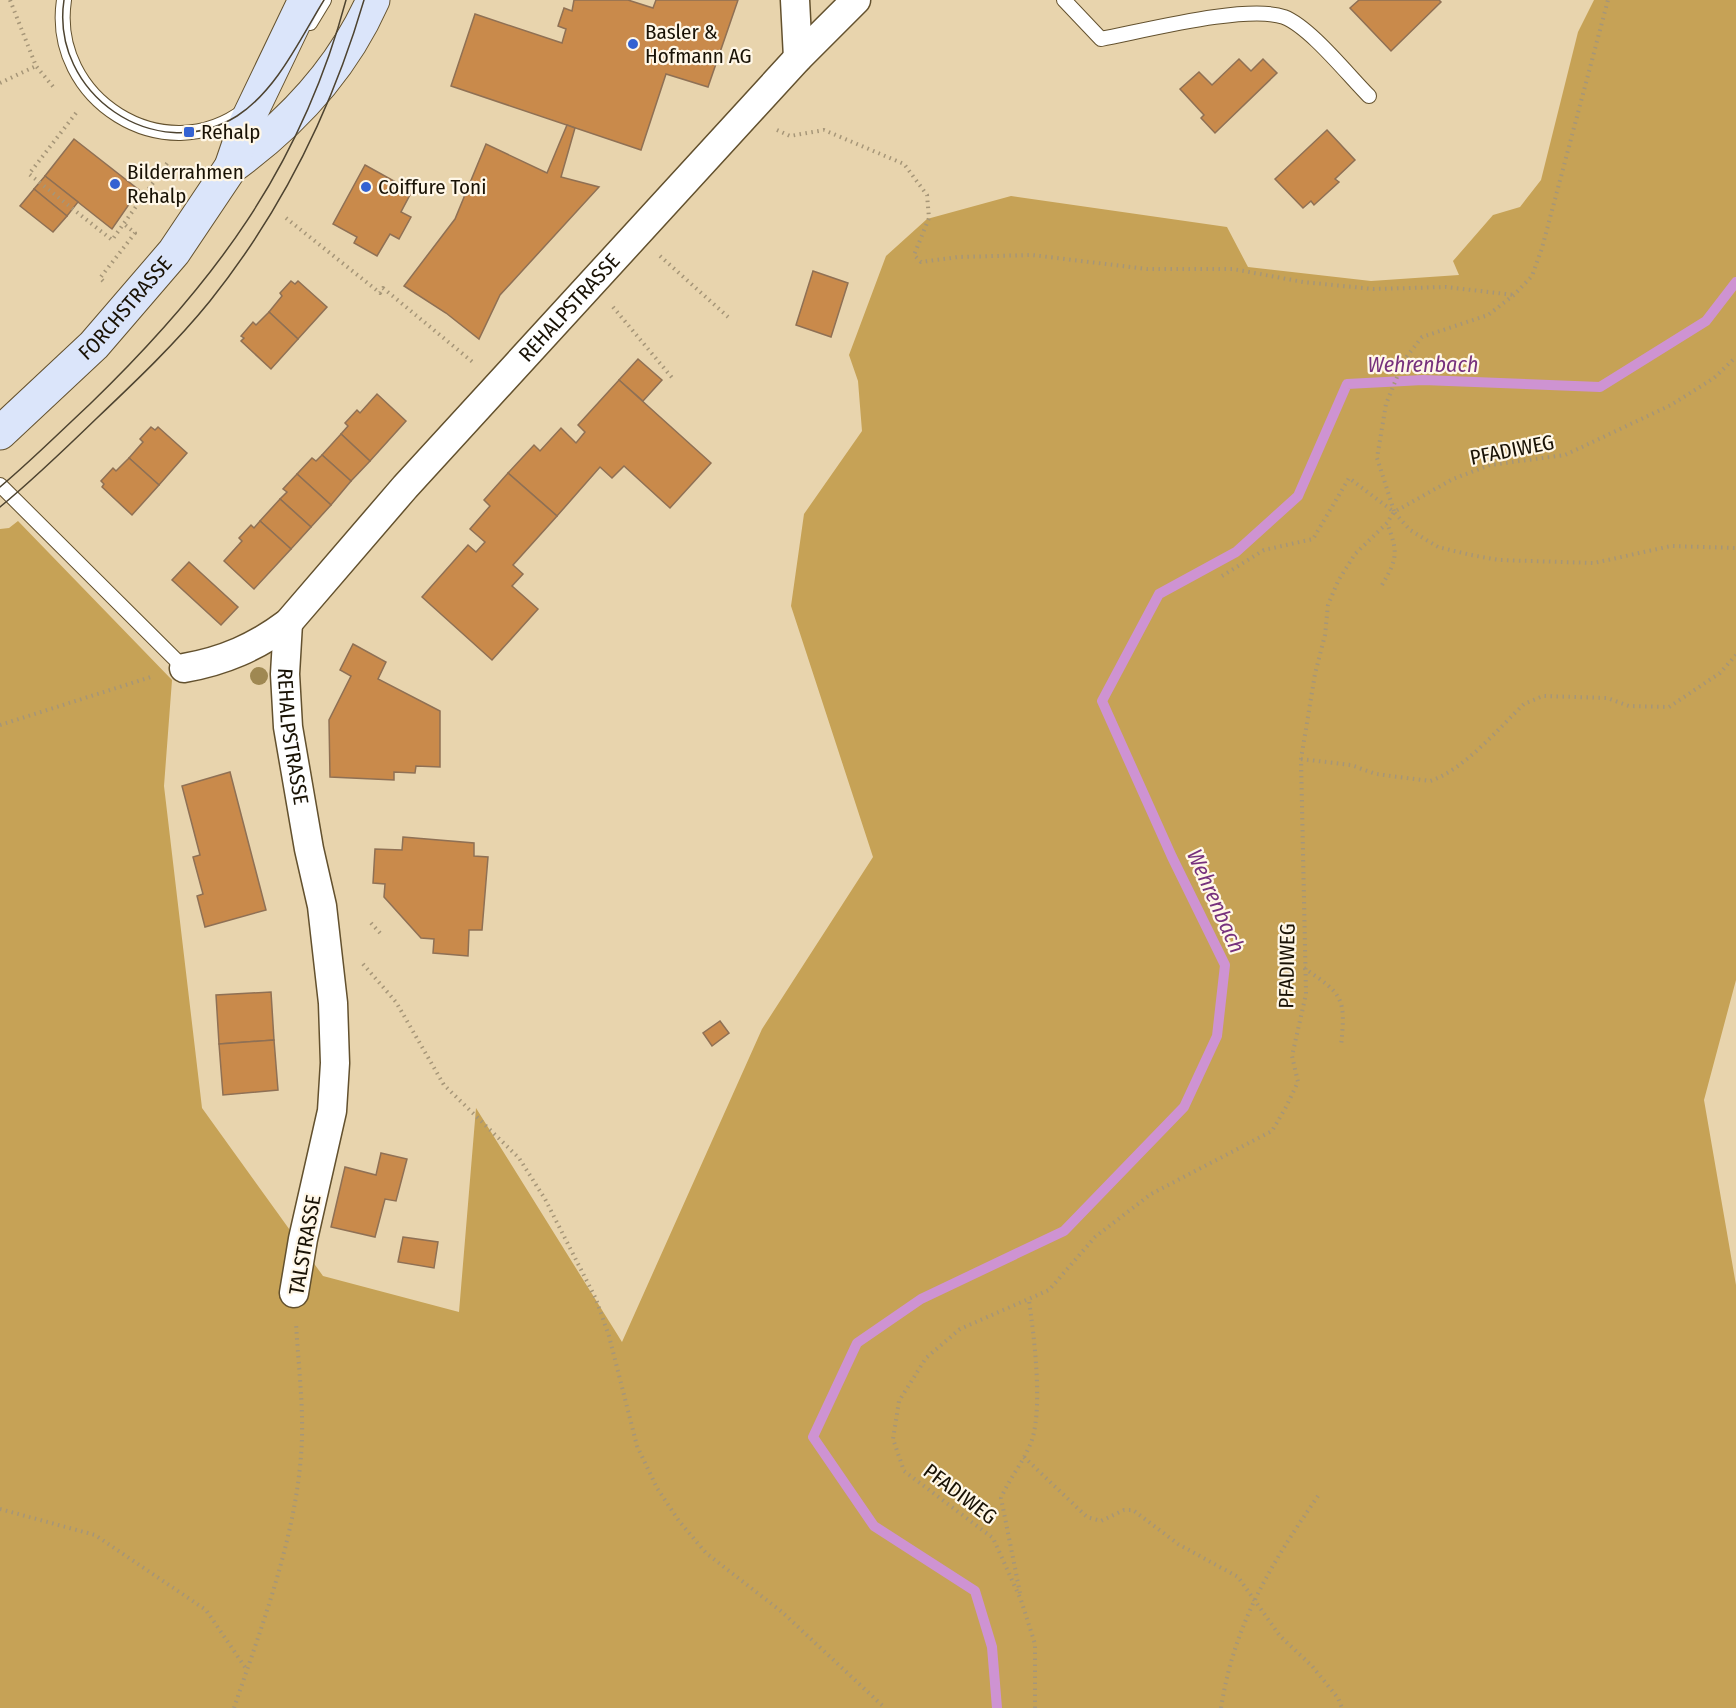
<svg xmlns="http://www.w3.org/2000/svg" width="1736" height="1708" font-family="'Fira Sans Condensed',sans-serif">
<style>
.green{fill:#c6a256}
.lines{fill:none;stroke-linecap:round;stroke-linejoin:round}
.stream{stroke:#ce93d2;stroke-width:10}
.building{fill:#c98a4b;stroke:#8f7054;stroke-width:1.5}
.service-casing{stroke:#63512e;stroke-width:16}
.minor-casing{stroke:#63512e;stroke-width:31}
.secondary-casing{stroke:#63512e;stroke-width:35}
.path{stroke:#a69678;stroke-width:4;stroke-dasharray:1.5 4.5;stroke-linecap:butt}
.service{stroke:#fff;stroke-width:14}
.minor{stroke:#fff;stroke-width:28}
.secondary{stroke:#dbe5fa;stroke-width:33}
.tram{stroke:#4d4330;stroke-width:1.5}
.tree{fill:#9f8852}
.poi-dot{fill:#3462d2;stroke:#fff7e7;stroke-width:2}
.labels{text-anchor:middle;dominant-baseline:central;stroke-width:4.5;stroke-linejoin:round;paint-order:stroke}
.poi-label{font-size:21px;fill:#191205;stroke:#fff7e7;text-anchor:start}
.street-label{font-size:21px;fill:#191205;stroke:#fff7e7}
.water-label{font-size:22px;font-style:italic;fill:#77317d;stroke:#fff7e7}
</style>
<rect width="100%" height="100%" fill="#e8d4ad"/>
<path class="green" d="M 1594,0 L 1736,0 L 1736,980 L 1704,1100 L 1736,1285 L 1736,1708 L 0,1708 L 0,529 L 9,528 L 18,521 L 172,680 L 164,786 L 202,1108 L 323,1276 L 459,1312 L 476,1108 L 622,1342 L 762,1029 L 873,857 L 791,606 L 804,514 L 862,431 L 858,381 L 849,355 L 886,256 L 927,219 L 1011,196 L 1227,227 L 1248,267 L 1371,281 L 1459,275 L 1453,261 L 1493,215 L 1520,207 L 1541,180 L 1578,32 Z"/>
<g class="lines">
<path class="stream" d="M 997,1708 L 992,1647 L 975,1591 L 874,1526 L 813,1437 L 857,1343 L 921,1299 L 1064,1231 L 1184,1107 L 1217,1036 L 1225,965 L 1172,857 L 1102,701 L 1159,594 L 1236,552 L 1298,496 L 1347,384 L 1423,380 L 1600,387 L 1706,321 L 1736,282"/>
</g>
<g class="building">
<path d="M 574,0 L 628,0 L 653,8 L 656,0 L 738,0 L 708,87 L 666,74 L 641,150 L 451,86 L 475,14 L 562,43 L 566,29 L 558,26 L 564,8 L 572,11 Z"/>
<path d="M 1359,0 L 1439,0 L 1441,2 L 1391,51 L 1350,8 Z"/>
<path d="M 1239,59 L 1251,71 L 1263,59 L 1277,73 L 1215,133 L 1201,118 L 1204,115 L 1180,89 L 1199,72 L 1212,85 Z"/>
<path d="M 567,125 L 575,128 L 561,177 L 599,187 L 500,295 L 479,339 L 446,313 L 404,286 L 455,219 L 486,144 L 547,173 Z"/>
<path d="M 1327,130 L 1355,160 L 1335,179 L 1339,182 L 1314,205 L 1311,201 L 1303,208 L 1275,179 Z"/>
<path d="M 74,139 L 139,190 L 112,229 L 45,176 Z"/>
<path d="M 365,165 L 412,191 L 401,212 L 411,217 L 399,239 L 390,234 L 377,256 L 354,243 L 357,237 L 333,224 Z"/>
<path d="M 45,176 L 78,202 L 67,216 L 34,189 Z"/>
<path d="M 34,189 L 67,216 L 53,232 L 20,206 Z"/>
<path d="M 813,271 L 848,283 L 831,337 L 796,325 Z"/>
<path d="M 291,281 L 295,284 L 298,281 L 327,307 L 298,339 L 269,312 L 282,296 L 280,293 Z"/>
<path d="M 269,312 L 298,339 L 271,369 L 241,341 L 244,338 L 241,336 L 253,322 L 256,325 Z"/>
<path d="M 638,359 L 662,380 L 643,401 L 619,380 Z"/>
<path d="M 619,380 L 711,463 L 670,508 L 624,466 L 612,478 L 600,467 L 557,516 L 508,473 L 534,445 L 540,451 L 561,428 L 576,443 L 585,432 L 578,425 Z"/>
<path d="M 377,394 L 406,421 L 370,461 L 341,434 L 348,426 L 345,423 L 357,410 L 360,413 Z"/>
<path d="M 151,427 L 155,430 L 158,427 L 187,453 L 159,485 L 129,458 L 143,442 L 140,439 Z"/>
<path d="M 341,434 L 370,461 L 351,481 L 322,455 Z"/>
<path d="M 322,455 L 351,481 L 331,505 L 297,474 L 312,458 L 316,461 Z"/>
<path d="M 129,458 L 159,485 L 132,515 L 102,487 L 104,484 L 101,481 L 113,468 L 116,471 Z"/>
<path d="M 508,473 L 557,516 L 513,565 L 523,574 L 512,586 L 538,609 L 492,660 L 422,597 L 468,545 L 476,552 L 485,542 L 470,529 L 490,506 L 484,500 Z"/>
<path d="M 297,474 L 331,505 L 311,527 L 280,499 L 287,492 L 283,489 Z"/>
<path d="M 280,499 L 311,527 L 291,549 L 260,521 Z"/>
<path d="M 260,521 L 291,549 L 254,589 L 224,561 L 242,541 L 239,538 L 251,525 L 254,528 Z"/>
<path d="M 189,562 L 238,607 L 221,625 L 172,580 Z"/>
<path d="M 353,644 L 386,662 L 378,679 L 440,711 L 440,767 L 416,766 L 415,773 L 394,772 L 394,780 L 330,777 L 329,720 L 351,676 L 340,670 Z"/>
<path d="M 230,772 L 266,910 L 205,927 L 197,896 L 203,894 L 193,857 L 200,855 L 182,786 Z"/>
<path d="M 403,837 L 474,843 L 474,856 L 488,857 L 482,930 L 469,930 L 468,956 L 433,953 L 434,939 L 421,938 L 384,897 L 385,884 L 373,883 L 375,849 L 402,850 Z"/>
<path d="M 271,992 L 274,1040 L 219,1044 L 216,995 Z"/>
<path d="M 720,1021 L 729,1033 L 712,1046 L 703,1033 Z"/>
<path d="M 274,1040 L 278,1090 L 223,1095 L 219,1044 Z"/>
<path d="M 381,1153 L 407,1159 L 396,1201 L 385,1199 L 375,1237 L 331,1227 L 345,1167 L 376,1175 Z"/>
<path d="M 403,1237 L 438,1242 L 434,1268 L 398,1262 Z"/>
</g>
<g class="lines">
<g class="service-casing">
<g id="service">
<path d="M 64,0 C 49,99 164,172 245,110"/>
<path d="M 1064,0 L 1101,39 C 1144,31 1247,4 1284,17 C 1310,27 1348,75 1369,96"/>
<path d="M 310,23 L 324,0"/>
<path d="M 0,485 L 184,668"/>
</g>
</g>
<g class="minor-casing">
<g id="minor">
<path d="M 795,0 L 798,58"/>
<path id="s1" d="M 288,623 L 285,674 L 288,727 L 309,849 L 322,906 L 333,1003 L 335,1063 L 332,1111 L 303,1239 L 294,1293"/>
<path id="s2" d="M 184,668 C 224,661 256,647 288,623 L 405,487 L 798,58 L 856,0"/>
</g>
</g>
<g class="secondary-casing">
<g id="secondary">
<path d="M 231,167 C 292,123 342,70 373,0"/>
<path id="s3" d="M 0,433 L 94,345 L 174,252 L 231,167 L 246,123 L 305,0"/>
</g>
</g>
<g class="path">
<path d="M 10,0 L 36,66 L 55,89"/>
<path d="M 0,83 L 36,66"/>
<path d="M 76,113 L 29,174 L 112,240 L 168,162"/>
<path d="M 777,130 L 790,136 L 824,130 L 904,164 L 927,195 L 929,218 L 914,255 L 921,262 L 958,257 L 1032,255 L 1147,269 L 1233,269 L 1303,282 L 1373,289 L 1446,287 L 1514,295"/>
<path d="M 286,218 L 380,293 L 383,288 L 475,364"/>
<path d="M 660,256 L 728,317"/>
<path d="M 103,281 L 100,278 L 135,233 L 124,224"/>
<path d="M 613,307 L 674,380"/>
<path d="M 1394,511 L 1377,458 L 1386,404 L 1404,360 L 1422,337 L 1488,315 L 1514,295 L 1532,276 L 1542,248 L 1608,0"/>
<path d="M 1222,576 L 1264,550 L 1313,539 L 1349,478 L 1394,512 L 1410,530 L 1438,547 L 1471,555 L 1499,560 L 1594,563 L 1671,546 L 1736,548"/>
<path d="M 1382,585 C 1398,558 1398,552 1387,523"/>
<path d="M 0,725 L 154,676"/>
<path d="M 1301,759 L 1351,765 L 1376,774 L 1430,781 C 1464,770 1499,728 1524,704 L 1543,696 L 1607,698 L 1629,706 L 1669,707 L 1720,673 L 1736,655"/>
<path d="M 371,923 L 380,933"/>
<path d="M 363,964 L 396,1002 L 444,1085 L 519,1158 L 545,1199 L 596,1299 L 609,1336 L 637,1446 L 657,1488 L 679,1521 L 706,1553 L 782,1612 L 885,1708"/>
<path d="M 1304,968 C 1343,995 1346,997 1341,1046"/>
<path d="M 1024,1457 L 1087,1517 L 1101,1521 L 1124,1510 L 1133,1510 L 1178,1544 L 1238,1577 L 1280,1636 L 1312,1666 L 1338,1698 L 1342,1708"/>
<path d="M 0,1509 L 95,1535 L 206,1610 L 247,1670"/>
<path d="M 1020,1593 L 1001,1498 C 1009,1479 1022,1464 1030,1445 C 1044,1414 1034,1335 1029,1301"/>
<path d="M 234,1708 C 263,1622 299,1530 302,1438 C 303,1400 298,1361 296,1323"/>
<path d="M 1035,1708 L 1035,1644 L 1021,1600 L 993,1538 L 904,1471 L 893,1439 L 899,1401 L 926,1358 L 960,1329 L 1049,1290 L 1095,1237 L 1151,1194 L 1272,1131 L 1286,1107 L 1298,1082 L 1292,1056 L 1306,994 L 1301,759 L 1315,674 L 1325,635 L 1328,605 L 1338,581 L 1355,554 L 1387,523 L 1394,512 L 1453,479 L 1490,465 L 1565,455 L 1671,405 L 1714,378 L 1736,357"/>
<path d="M 1221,1708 C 1234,1624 1271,1564 1318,1496"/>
</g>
<use href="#service" class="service"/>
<use href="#minor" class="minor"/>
<use href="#secondary" class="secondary"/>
<g class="tram">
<path d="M 64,0 C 50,93 155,167 237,116 C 277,90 300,39 324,0"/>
<path d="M 0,487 C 31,461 60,432 90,404 C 213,285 301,168 346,0"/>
<path d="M 0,507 C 34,479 65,449 97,418 C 136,381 176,343 210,301 C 281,212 332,109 364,0"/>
</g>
</g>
<circle class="tree" cx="259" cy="676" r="9"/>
<g class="poi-dot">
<circle cx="633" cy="44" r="6"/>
<rect x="183" y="126" width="12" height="12" rx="3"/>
<circle cx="115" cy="184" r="6"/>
<circle cx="366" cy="187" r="6"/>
</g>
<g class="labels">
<g class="poi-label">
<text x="645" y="32">Basler &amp;<tspan x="645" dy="24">Hofmann AG</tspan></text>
<text x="201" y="132">Rehalp</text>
<text x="127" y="172">Bilderrahmen<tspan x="127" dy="24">Rehalp</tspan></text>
<text x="378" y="187">Coiffure Toni</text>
</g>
<g class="street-label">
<text stroke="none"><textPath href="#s3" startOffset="177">FORCHSTRASSE</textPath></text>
<text stroke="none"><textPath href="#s2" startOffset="537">REHALPSTRASSE</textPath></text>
<text transform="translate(1512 450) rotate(-11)">PFADIWEG</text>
<text stroke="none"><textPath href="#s1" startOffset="114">REHALPSTRASSE</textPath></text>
<text transform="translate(1287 966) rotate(-89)">PFADIWEG</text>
<text transform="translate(305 1245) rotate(-80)">TALSTRASSE</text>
<text transform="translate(960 1494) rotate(37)">PFADIWEG</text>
</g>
<g class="water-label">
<text x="1423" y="364">Wehrenbach</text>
<text transform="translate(1216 901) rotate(66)">Wehrenbach</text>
</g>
</g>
</svg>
